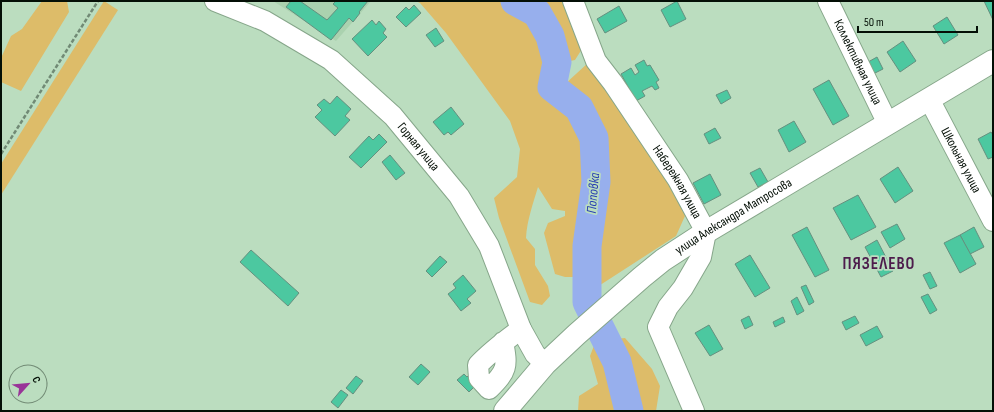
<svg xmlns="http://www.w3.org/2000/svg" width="994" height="412" font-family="'Sofia Sans Condensed',sans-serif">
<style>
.built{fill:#aad2af}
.green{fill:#ddbc69}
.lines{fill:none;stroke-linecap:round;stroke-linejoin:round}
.river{stroke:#97afed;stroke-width:29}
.building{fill:#4cc8a0;stroke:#65907f}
.minor-casing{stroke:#86a68a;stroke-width:22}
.major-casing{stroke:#86a68a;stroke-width:24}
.path{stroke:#718a75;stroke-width:2.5;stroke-dasharray:4 2;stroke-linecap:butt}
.minor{stroke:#fff;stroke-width:20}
.major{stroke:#fff;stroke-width:22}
.labels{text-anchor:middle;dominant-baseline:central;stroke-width:3.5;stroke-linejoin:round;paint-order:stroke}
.street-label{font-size:13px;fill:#040f06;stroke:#bbddbf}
.water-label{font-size:14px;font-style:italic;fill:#263db2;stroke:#bbddbf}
.district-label{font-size:17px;font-weight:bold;letter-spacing:1px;fill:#4d1c4c;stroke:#bbddbf}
</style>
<rect width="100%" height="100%" fill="#bbddbf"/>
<path class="built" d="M 273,1 L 371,1 L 336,41 Z"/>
<g class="green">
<path d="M 42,1 L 67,1 L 69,12 L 21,91 L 1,82 L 1,58 L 11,36 L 22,29 Z"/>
<path d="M 104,1 L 118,10 L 1,195 L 1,164 Z"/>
<path d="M 416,1 L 561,1 L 567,8 L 582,49 L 575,60 L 565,62 L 553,59 L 548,65 L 552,90 L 578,119 L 585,119 L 590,111 L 584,100 L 568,91 L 565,84 L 588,63 L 670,174 L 685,216 L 676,236 L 594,289 L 580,287 L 575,277 L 565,277 L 555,274 L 544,233 L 548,223 L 565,216 L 565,211 L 552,209 L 538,187 C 533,204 527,220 526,238 L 535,249 L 535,265 L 548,286 L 550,296 L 542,305 L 530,302 L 499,218 L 494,198 L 517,177 L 520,149 L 510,121 L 446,33 L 420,3 Z"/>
<path d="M 625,338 L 652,369 L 660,386 L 656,411 L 578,411 L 579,396 L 598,384 L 590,356 L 595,343 L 606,340 Z"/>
</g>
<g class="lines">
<path class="river" d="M 515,1 L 537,13 L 550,36 L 557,62 L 552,87 L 579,108 L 594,138 L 596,182 L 587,246 L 587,302 L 617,362 L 629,411"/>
</g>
<g class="building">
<path d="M 291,1 L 300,1 L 327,20 L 338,8 L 333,4 L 336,1 L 368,1 L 359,12 L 360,13 L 353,22 L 349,18 L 331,40 L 286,7 Z"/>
<path d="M 677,1 L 686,19 L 670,27 L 661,10 Z"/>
<path d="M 984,1 L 993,1 L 993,20 Z"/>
<path d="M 414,5 L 421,13 L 406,27 L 396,17 L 406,7 L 409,10 Z"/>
<path d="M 619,6 L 627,21 L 605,33 L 597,19 Z"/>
<path d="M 947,17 L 958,35 L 944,44 L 933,26 Z"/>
<path d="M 372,20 L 376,25 L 379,21 L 386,29 L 383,33 L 387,37 L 368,56 L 352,39 Z"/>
<path d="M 436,28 L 444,41 L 435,47 L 426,35 Z"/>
<path d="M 903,41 L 916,61 L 900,72 L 887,52 Z"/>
<path d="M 877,57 L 883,69 L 867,77 L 861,66 Z"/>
<path d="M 644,60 L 647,66 L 650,65 L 659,80 L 656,82 L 659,88 L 655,90 L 652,86 L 642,91 L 645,96 L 636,101 L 621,74 L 631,68 L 635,75 L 639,72 L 635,65 Z"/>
<path d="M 829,80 L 849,116 L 833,125 L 813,89 Z"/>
<path d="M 727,90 L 731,98 L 721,104 L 716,95 Z"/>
<path d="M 337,96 L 351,109 L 345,116 L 350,120 L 335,136 L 315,117 L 322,110 L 317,105 L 324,99 L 330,104 Z"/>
<path d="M 451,107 L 464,124 L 451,135 L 448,132 L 444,135 L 433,122 Z"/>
<path d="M 794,121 L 806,142 L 789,152 L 778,130 Z"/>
<path d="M 715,128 L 721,138 L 709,144 L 704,134 Z"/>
<path d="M 991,132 L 993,135 L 993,157 L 988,159 L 978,139 Z"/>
<path d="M 379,134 L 387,142 L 361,168 L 349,157 L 369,136 L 373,140 Z"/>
<path d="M 390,155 L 405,173 L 396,180 L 382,162 Z"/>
<path d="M 898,167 L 913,191 L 895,203 L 880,179 Z"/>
<path d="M 760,168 L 768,182 L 758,187 L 750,173 Z"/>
<path d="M 710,174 L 721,195 L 704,204 L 693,183 Z"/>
<path d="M 858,195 L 876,227 L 851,240 L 833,208 Z"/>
<path d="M 897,224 L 905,239 L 890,248 L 881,232 Z"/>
<path d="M 807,227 L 829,270 L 815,277 L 792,235 Z"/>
<path d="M 974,227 L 984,247 L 970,254 L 960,235 Z"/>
<path d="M 960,235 L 976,264 L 960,273 L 944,243 Z"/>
<path d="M 877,240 L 893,271 L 881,277 L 865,247 Z"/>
<path d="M 251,250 L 299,293 L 288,306 L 240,262 Z"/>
<path d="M 750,255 L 770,288 L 755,297 L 735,264 Z"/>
<path d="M 440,256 L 447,262 L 432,277 L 426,271 Z"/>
<path d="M 930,272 L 937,286 L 930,289 L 923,275 Z"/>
<path d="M 463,275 L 476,291 L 467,299 L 471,303 L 461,311 L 448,294 L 456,288 L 453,284 Z"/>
<path d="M 806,285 L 814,302 L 809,305 L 801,287 Z"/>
<path d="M 928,294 L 937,310 L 930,314 L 921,297 Z"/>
<path d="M 797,297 L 804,311 L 797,315 L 791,301 Z"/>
<path d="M 749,316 L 753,325 L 745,329 L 741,320 Z"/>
<path d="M 855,316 L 859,323 L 846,330 L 842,322 Z"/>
<path d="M 783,317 L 785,322 L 775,327 L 773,322 Z"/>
<path d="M 709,325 L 723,349 L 710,356 L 695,333 Z"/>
<path d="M 877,326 L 883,337 L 866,346 L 860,335 Z"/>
<path d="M 421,364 L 430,372 L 418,385 L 409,377 Z"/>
<path d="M 464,374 L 467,377 L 469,375 L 475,386 L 469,392 L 457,380 Z"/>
<path d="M 356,376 L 363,381 L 353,394 L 346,388 Z"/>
<path d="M 341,390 L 348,395 L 338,408 L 331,402 Z"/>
</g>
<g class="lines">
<g class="minor-casing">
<g id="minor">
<path id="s1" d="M 215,1 L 265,21 L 331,60 L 393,116 L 459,196 L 489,246 L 521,329 L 535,354 L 545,364"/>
<path id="s2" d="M 573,1 L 596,61 L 613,83 L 678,180 L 706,232 L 701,257 L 683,288 L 668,307 L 658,327 L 694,411"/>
<path id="s3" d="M 828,1 L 888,124"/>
<path id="s4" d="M 929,99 L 993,221"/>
<path d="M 503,342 C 508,367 507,371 489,389 L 479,378 L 478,365 C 491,351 506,340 521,329"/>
</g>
</g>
<g class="major-casing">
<g id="major">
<path id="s5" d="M 505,411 L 545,364 L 577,334 L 642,277 L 663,260 L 706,232 L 993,61"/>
</g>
</g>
<path class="path" d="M 1,154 L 98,1"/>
<use href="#minor" class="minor"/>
<use href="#major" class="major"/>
</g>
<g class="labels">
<g class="street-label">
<text stroke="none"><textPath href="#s3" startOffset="68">Коллективная улица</textPath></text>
<text stroke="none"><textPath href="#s1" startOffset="254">Горная улица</textPath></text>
<text stroke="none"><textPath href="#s4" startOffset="69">Школьная улица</textPath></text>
<text stroke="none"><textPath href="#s2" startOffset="210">Набережная улица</textPath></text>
<text stroke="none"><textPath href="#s5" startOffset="302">улица Александра Матросова</textPath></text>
</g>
<g class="water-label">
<text transform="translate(593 193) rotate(-85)">Поповка</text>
</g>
<g class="district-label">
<text x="879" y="264">ПЯЗЕЛЕВО</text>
</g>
</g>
<rect width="994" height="412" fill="none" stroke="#040f06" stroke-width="4"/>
<g transform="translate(28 384) rotate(63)"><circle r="19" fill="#bbddbf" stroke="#728b75"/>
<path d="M0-3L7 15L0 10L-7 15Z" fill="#993498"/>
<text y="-6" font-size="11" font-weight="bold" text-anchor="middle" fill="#040f06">С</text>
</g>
<path d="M858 26v6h119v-6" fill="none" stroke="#040f06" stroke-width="2"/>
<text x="864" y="26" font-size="12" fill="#040f06" stroke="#bbddbf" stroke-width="3" paint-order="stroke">50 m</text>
</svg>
